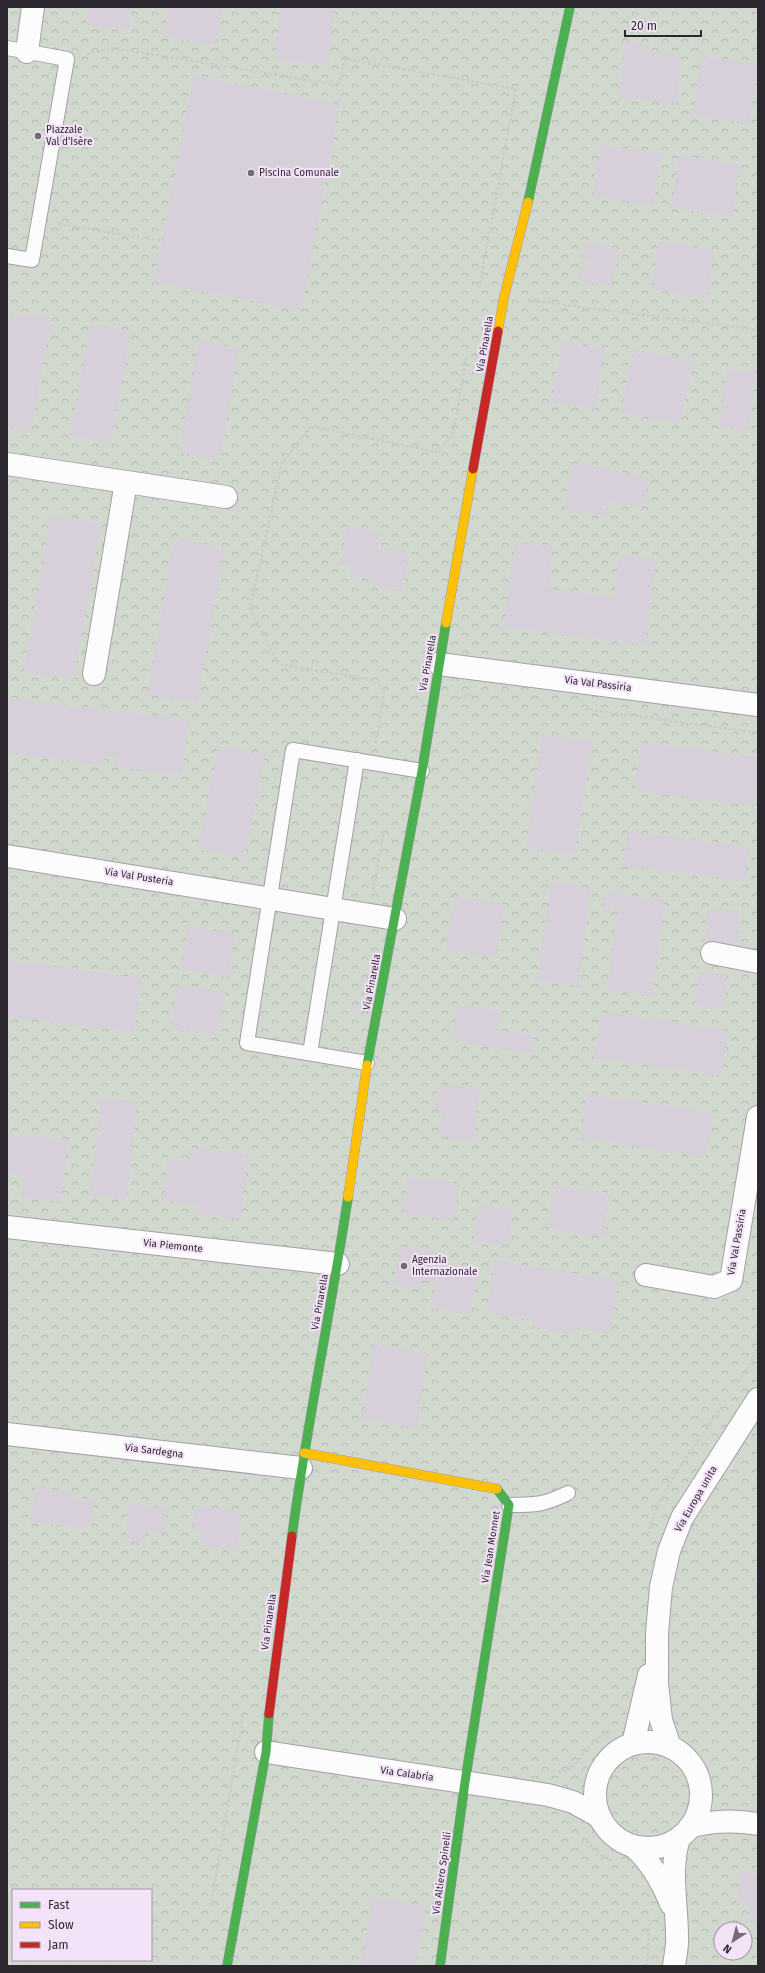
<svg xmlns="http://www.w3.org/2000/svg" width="765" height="1973" font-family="'Fira Sans',sans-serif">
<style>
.forest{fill:url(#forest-crowns);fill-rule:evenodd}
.building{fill:#d7cfd9}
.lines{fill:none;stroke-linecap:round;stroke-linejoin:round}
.lane-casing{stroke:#a59ea7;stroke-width:16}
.street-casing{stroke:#a59ea7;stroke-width:24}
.fast-casing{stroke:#a59ea7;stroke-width:10}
.slow-casing{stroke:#a59ea7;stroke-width:10}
.jam-casing{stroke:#a59ea7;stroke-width:10}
.path{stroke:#cdcace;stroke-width:2.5;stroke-dasharray:3 2;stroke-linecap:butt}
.lane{stroke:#fdfcfd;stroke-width:14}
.street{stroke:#fdfcfd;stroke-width:22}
.fast{stroke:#4caf50;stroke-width:9}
.slow{stroke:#ffc107;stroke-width:9}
.jam{stroke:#c62828;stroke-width:9}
.poi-dot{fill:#726b74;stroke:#f4e3f8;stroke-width:1.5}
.labels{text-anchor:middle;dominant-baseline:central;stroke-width:4;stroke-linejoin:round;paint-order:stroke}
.poi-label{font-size:10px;fill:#2d272f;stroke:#f4e3f8;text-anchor:start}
.street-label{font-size:10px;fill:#2d272f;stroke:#f4e3f8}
</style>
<defs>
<pattern id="forest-crowns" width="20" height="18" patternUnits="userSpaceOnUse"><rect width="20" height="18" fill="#d1d9ce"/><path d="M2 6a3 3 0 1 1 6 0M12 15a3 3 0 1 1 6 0" fill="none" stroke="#b4bab1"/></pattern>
</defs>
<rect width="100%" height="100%" fill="#f1e8f3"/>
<path class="forest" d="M 7,7 L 758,7 L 758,1966 L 7,1966 ZM 13,1890 L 151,1890 L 151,1960 L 13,1960 ZM 721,1929 L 745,1929 L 745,1953 L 721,1953 Z"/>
<g class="building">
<path d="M 88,7 L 132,7 L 128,31 L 86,24 Z"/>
<path d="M 168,7 L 223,7 L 217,45 L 163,37 Z"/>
<path d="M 280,7 L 334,7 L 329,65 L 275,60 Z"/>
<path d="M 625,42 L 647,45 L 647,51 L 682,56 L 676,103 L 619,97 Z"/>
<path d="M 701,56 L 758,64 L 750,123 L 694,115 Z"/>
<path d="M 194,76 L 340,104 L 301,310 L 154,282 Z"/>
<path d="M 600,144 L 661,154 L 653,206 L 592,196 Z"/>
<path d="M 679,155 L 740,165 L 732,217 L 671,207 Z"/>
<path d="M 659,241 L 714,250 L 707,298 L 652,289 Z"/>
<path d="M 586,242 L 620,250 L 611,287 L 578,280 L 580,270 L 587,271 L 589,260 L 582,259 Z"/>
<path d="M 11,312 L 51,319 L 31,431 L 7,427 L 7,336 Z"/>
<path d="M 90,324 L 131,331 L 111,443 L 70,436 Z"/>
<path d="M 199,341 L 239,348 L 219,460 L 179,453 Z"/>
<path d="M 562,342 L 604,349 L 595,409 L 552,402 Z"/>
<path d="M 634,348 L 693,361 L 680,424 L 621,412 Z"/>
<path d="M 727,369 L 756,373 L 748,430 L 719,426 Z"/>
<path d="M 573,463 L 649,477 L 643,507 L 609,501 L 606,516 L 564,508 Z"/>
<path d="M 51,515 L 101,524 L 74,680 L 24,671 Z"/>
<path d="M 347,526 L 380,532 L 377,547 L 409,552 L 402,591 L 371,586 L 372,579 L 350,576 L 351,564 L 341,563 Z"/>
<path d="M 175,538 L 225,547 L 197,703 L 147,694 Z"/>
<path d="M 515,542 L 553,546 L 548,588 L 614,597 L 619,555 L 656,560 L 645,645 L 504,627 Z"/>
<path d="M 7,698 L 189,720 L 182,775 L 115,767 L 116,757 L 105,756 L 104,765 L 7,753 Z"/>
<path d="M 542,734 L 592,741 L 575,855 L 526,848 Z"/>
<path d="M 641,742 L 758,757 L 756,806 L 635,791 Z"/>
<path d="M 218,746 L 265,755 L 244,858 L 198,849 Z"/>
<path d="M 628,831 L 749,847 L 745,881 L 623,865 Z"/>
<path d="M 551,882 L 591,888 L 578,986 L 537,981 Z"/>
<path d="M 605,892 L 665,900 L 652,996 L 607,989 L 618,910 L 603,908 Z"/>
<path d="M 455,896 L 504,904 L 496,957 L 446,950 Z"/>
<path d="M 707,909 L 739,911 L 737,942 L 705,941 Z"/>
<path d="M 188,926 L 235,934 L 228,977 L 181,969 Z"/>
<path d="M 7,960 L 141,978 L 134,1033 L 7,1016 Z"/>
<path d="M 699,972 L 727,975 L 723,1008 L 695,1006 Z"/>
<path d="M 178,985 L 225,993 L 218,1036 L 171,1029 Z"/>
<path d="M 458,1004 L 500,1011 L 497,1030 L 534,1035 L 531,1053 L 452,1041 Z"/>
<path d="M 601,1012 L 728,1030 L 721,1076 L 594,1057 Z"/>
<path d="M 439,1084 L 480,1089 L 473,1141 L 439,1136 L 443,1111 L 435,1110 Z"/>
<path d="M 587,1094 L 713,1112 L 706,1157 L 581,1138 Z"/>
<path d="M 100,1099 L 137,1102 L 127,1199 L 91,1195 Z"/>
<path d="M 7,1133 L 68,1139 L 61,1202 L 22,1198 L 24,1175 L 7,1173 Z"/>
<path d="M 189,1148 L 248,1154 L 241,1219 L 197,1214 L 198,1205 L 163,1201 L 167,1159 L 188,1161 Z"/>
<path d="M 407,1177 L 459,1183 L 454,1220 L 403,1214 Z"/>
<path d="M 554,1185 L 610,1193 L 604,1237 L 548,1229 Z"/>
<path d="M 478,1204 L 513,1209 L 508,1245 L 474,1241 Z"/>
<path d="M 400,1245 L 437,1252 L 436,1260 L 457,1264 L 455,1272 L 477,1276 L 470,1315 L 431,1308 L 435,1283 L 422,1280 L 420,1289 L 393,1284 Z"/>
<path d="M 495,1260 L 619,1281 L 610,1333 L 573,1327 L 572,1333 L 532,1327 L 533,1320 L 487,1312 Z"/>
<path d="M 374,1344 L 428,1353 L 416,1428 L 362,1419 Z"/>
<path d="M 35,1487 L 73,1492 L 72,1497 L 94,1499 L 90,1529 L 30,1522 Z"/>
<path d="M 128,1504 L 166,1507 L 164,1533 L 146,1532 L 145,1543 L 125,1541 Z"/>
<path d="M 195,1506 L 242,1511 L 237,1549 L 200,1545 L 202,1530 L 193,1529 Z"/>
<path d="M 755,1573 L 758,1573 L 758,1594 L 754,1594 Z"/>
<path d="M 740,1873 L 758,1875 L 758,1923 L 749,1922 L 750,1905 L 736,1903 Z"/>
<path d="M 373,1897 L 427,1907 L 416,1966 L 361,1966 Z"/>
</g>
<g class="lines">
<g class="lane-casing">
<g id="lane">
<path d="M 7,48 L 67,59 L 32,260 L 7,256"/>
<path d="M 310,1053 L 357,760"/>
<path d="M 367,1063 L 247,1043 L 293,750 L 422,771"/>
<path d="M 509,1505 C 535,1505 544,1505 568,1493"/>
</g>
</g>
<g class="street-casing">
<g id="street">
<path d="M 27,52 L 33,7"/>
<path d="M 7,464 L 226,497"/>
<path d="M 439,664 L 758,705"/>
<path d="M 94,674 L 126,482"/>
<path d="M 7,856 L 395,919"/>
<path d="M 712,953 L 758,962"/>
<path d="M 7,1227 L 338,1264"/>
<path d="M 646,1275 L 714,1287 L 731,1280 L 758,1117"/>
<path d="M 7,1434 L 301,1468"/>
<circle cx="648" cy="1795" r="53"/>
<path d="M 633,1744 L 649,1675"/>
<path d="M 670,1747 L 661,1720 L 657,1683 L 657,1633 L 661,1587 L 669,1551 L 682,1518 L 758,1399"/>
<path d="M 266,1752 L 548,1795 L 573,1802 L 600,1817"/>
<path d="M 690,1827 C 713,1820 734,1820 758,1824"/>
<path d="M 633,1846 C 651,1862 662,1881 671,1904"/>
<path d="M 674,1966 C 675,1956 678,1946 677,1936 C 677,1903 669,1870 679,1838"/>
</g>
</g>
<g class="fast-casing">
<g id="fast">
<path d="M 528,202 L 570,7"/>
<path d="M 367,1065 L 422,771 L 446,623"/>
<path d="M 292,1536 C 307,1423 331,1311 348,1197"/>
<path d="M 227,1966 L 266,1752 L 269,1714"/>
<path d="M 440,1966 L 465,1782 L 509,1505 L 497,1489"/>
</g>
</g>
<g class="slow-casing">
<g id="slow">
<path d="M 498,331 L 504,297 L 528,202"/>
<path d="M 446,623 L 473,469"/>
<path d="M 348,1197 L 367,1065"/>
<path d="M 304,1453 L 497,1489"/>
</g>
</g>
<g class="jam-casing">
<g id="jam">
<path d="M 473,469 L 498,331"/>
<path d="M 269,1714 L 292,1536"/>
</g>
</g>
<g class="path">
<path d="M 87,54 L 113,48 L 338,85 L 345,59 L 516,89 L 479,288"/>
<path d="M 58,224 L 162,241"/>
<path d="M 528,300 L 758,330"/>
<path d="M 459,698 L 473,694"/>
<path d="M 585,709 L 758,733"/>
<path d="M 375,743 L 381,716 L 384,688 L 367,679 L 278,664 L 250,608 L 282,463 L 311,426 L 437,452 L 453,434 L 467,356"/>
<path d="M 373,891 L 384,831"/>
<path d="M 738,1383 L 751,1362 L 758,1347"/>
<path d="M 648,1534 C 658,1491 697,1443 722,1407"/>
<path d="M 558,1772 C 576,1770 576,1762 587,1749 C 594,1741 603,1735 611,1729"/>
<path d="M 583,1837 L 600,1855 L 614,1862"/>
<path d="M 211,1906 L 243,1716"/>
<path d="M 647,1966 L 650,1920"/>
</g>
<use href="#lane" class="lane"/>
<use href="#street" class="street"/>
<use href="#fast" class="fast"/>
<use href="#slow" class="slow"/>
<use href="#jam" class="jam"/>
</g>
<g class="poi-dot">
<circle cx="38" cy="136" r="4"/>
<circle cx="251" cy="173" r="4"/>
<circle cx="404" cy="1266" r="4"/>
</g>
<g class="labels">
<g class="poi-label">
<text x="46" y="130">Piazzale<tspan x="46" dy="12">Val d'Isère</tspan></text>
<text x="259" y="173">Piscina Comunale</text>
<text x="412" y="1260">Agenzia<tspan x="412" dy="12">Internazionale</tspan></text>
</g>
<g class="street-label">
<text transform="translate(485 344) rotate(-80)">Via Pinarella</text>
<text transform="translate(428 663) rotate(-80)">Via Pinarella</text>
<text transform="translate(598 684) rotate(7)">Via Val Passiria</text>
<text transform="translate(139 877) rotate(9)">Via Val Pusteria</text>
<text transform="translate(372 982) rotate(-79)">Via Pinarella</text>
<text transform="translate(737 1242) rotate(-80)">Via Val Passiria</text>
<text transform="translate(173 1246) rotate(6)">Via Piemonte</text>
<text transform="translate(320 1302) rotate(-80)">Via Pinarella</text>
<text transform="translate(154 1451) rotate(7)">Via Sardegna</text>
<text transform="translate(696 1499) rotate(-60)">Via Europa unita</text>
<text transform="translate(491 1547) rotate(-81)">Via Jean Monnet</text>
<text transform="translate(269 1622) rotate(-82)">Via Pinarella</text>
<text transform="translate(407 1774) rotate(8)">Via Calabria</text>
<text transform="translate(442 1873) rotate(-82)">Via Altiero Spinelli</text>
</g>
</g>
<rect width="765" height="1973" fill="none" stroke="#2d272f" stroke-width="16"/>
<rect x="12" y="1889" width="140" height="72" fill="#f4e3f8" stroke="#a498a8"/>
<rect x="20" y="1902" width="20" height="6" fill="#4caf50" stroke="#a498a8"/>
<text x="48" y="1909" font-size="12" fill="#2d272f">Fast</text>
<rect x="20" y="1922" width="20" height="6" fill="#ffc107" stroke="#a498a8"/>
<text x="48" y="1929" font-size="12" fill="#2d272f">Slow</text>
<rect x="20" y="1942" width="20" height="6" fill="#c62828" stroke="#a498a8"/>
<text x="48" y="1949" font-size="12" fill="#2d272f">Jam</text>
<g transform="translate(733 1941) rotate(216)"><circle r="19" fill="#f4e3f8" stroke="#a498a8"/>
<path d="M0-3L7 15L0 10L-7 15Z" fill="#726b74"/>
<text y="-6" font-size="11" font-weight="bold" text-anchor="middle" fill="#2d272f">N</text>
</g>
<path d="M625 30v6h76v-6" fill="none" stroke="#2d272f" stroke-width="2"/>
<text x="631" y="30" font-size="12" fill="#2d272f" stroke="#f4e3f8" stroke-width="3" paint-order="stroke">20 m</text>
</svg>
